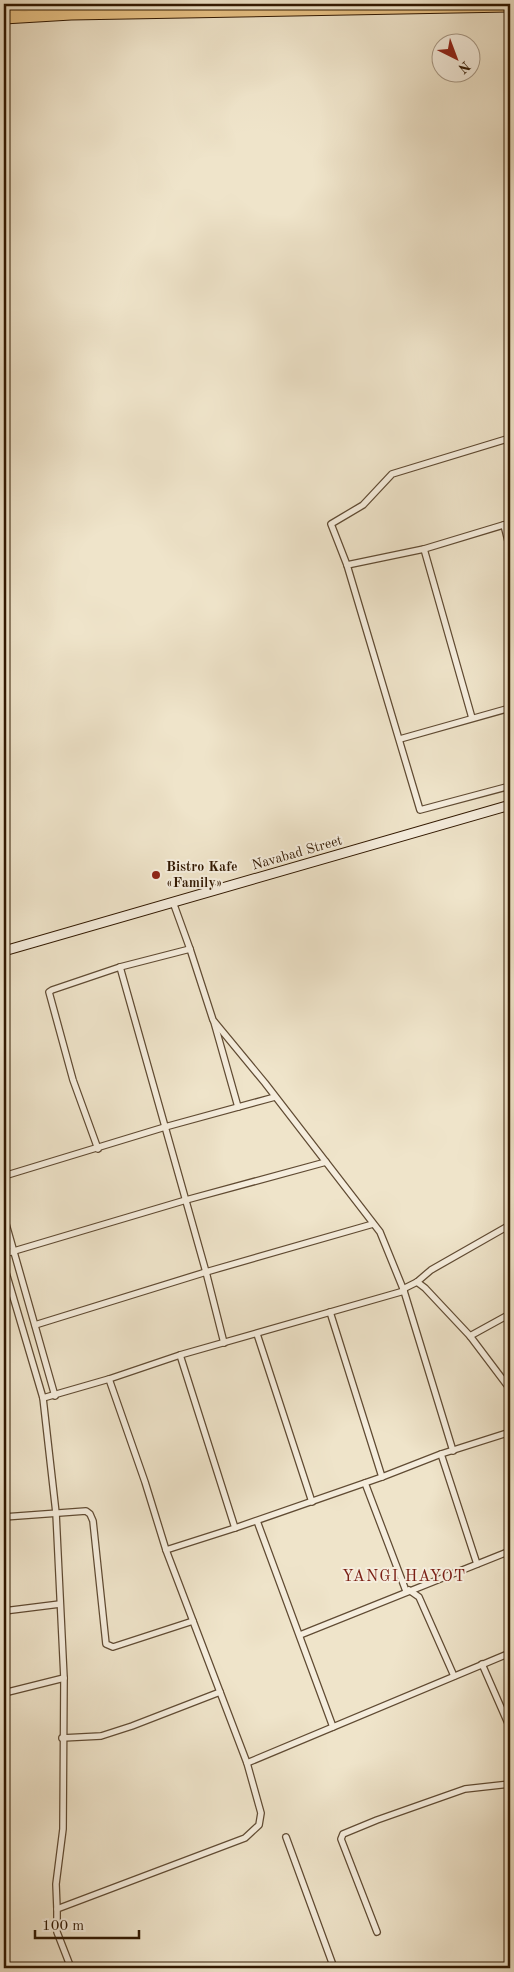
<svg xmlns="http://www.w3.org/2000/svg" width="514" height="1972" font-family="'Old Standard TT',serif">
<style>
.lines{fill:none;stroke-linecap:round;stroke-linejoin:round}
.street-casing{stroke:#604b33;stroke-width:8}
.secondary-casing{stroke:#311801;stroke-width:11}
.highway-casing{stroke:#311801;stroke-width:13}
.street{stroke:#f5eddd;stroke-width:5.5}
.secondary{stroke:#f5eddd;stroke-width:9}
.highway{stroke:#e8c285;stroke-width:11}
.poi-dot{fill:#8f2418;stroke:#f5eddd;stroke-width:2}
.labels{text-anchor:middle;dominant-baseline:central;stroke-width:4;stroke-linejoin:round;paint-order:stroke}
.street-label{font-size:14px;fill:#311801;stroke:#f5eddd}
.poi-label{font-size:14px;font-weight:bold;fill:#311801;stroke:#f5eddd;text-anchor:start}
.quarter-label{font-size:16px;letter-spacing:1px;fill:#7a1f14;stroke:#f5eddd}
</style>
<rect width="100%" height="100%" fill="#efe4ca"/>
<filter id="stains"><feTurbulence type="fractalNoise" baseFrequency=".004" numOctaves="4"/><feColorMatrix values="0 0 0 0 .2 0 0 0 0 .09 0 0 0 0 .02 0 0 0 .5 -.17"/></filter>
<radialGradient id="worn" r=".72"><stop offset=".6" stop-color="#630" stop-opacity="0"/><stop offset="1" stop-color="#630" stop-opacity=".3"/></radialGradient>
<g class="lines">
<g class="street-casing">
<g id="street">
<path d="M 510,438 L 392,474 L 363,505 L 331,524 L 347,565 L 420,810 L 510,786"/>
<path d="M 504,525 L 510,549"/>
<path d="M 424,549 L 472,718"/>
<path d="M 347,565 L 424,549 L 510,523"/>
<path d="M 400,739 L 510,708"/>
<path d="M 173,902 L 190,949 L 213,1020 L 265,1083 L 380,1232 L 404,1291 L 453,1451"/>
<path d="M 120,967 L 206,1272 L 224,1343"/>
<path d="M 214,1022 L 238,1107"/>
<path d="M 98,1149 L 73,1080 L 49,992 L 52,990 L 120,967 L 190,949"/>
<path d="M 4,1176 L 165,1127 L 275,1097"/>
<path d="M 4,1217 L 55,1396"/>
<path d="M 4,1254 L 186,1200 L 326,1162"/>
<path d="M 4,1266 L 43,1398 L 56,1513 L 64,1678 L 63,1829 L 56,1884 L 57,1909"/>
<path d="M 417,1282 L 425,1288 L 470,1336 L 510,1389"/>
<path d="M 403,1289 L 417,1282 L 431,1270 L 510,1225"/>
<path d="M 330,1312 L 382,1477"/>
<path d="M 35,1325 L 206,1272 L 373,1224"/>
<path d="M 257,1334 L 312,1502"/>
<path d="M 470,1336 L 510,1314"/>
<path d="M 180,1355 L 235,1528"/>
<path d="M 43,1398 L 109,1379 L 180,1355 L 404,1291"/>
<path d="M 441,1454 L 477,1564"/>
<path d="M 365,1483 L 406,1591"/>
<path d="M 4,1517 L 86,1511 L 90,1514 L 93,1521 L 106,1644 L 113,1647 L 193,1621"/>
<path d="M 257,1521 L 333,1727"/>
<path d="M 166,1550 L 235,1528 L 382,1477 L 441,1454 L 510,1432"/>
<path d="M 409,1590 L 419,1597 L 454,1676"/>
<path d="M 4,1611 L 60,1604"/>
<path d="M 300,1635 L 510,1551"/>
<path d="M 482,1664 L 510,1728"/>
<path d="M 4,1693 L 64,1678"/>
<path d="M 62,1738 L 101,1736 L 132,1726 L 220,1692"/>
<path d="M 247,1763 L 510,1653"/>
<path d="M 286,1837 L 334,1968"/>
<path d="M 377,1932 L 341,1839 L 343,1834 L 377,1820 L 465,1789 L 510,1784"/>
<path d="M 71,1968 L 57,1932 L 57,1909 L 245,1838 L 259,1825 L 261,1813 L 247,1763 L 166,1550 L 145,1482 L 109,1379"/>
</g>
</g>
<g class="secondary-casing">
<path id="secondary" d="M 4,951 L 510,805"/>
</g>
<g class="highway-casing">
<g id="highway">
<path d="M 4,7 L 94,4"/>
<path d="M 4,18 L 71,14 L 510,6"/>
</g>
</g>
<use href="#street" class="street"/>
<use href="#secondary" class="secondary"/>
<use href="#highway" class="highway"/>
</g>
<circle class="poi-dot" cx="156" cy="875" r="5"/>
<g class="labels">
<g class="street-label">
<text transform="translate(297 853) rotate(-16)">Navabad Street</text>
</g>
<g class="poi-label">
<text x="166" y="867">Bistro Kafe<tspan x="166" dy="16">«Family»</tspan></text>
</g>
<g class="quarter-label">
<text x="404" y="1577">YANGI HAYOT</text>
</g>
</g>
<rect width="514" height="1972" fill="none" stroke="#efe4ca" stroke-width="20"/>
<rect x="5" y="5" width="504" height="1962" fill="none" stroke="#311801" stroke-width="2.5"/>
<rect x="10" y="10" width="494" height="1952" fill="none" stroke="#311801"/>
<g transform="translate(456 58) rotate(138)"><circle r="24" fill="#f5eddd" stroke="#a79885"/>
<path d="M0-4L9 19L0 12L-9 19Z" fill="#8f2418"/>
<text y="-8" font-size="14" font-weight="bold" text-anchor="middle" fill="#311801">N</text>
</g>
<path d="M35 1930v8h104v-8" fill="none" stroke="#311801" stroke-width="2.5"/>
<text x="42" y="1930" font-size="15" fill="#311801" stroke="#f5eddd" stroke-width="4" paint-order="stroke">100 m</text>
<rect width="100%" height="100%" filter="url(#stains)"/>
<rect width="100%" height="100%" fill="url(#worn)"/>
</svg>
